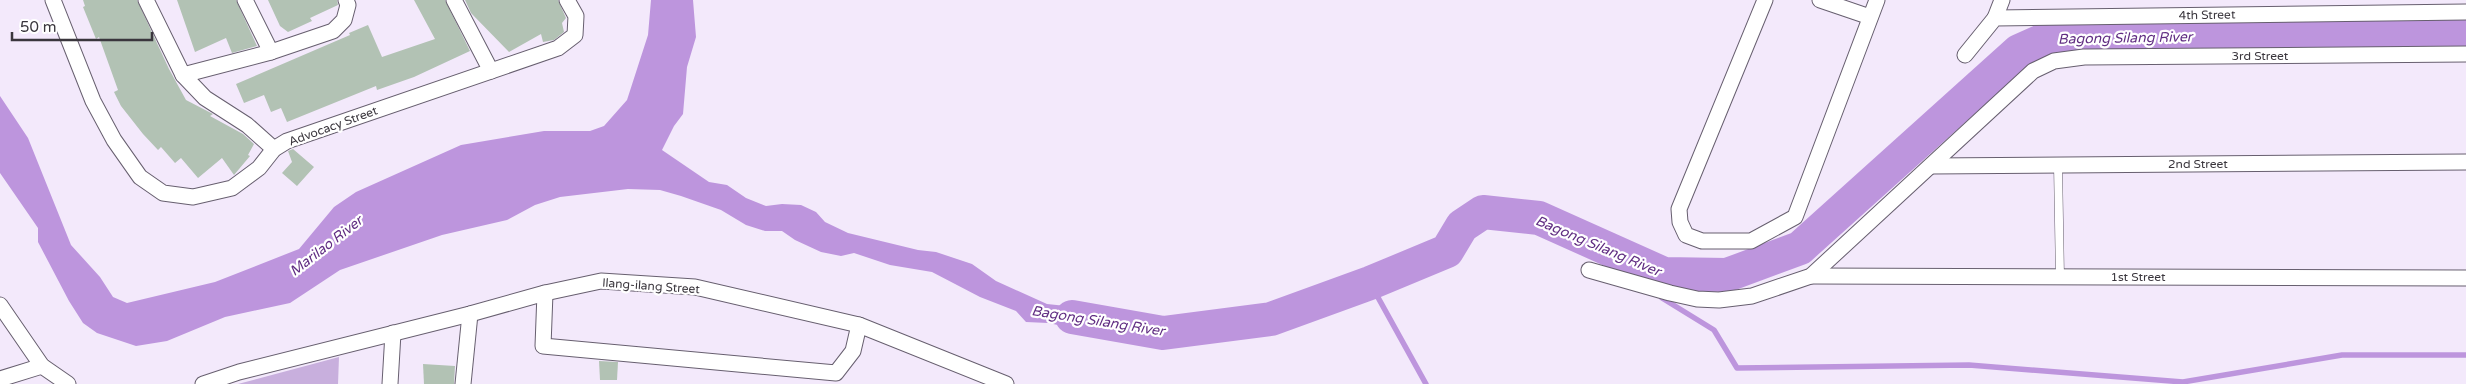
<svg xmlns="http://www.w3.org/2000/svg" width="2466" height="384" font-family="'Varela Round',sans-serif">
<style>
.green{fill:#c8afdd}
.water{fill:#bd95dd}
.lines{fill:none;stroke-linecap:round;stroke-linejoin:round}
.stream{stroke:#bd95dd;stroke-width:5.5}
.river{stroke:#bd95dd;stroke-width:34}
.building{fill:#b2c2b4}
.lane-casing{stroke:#675f6f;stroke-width:9}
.street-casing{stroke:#675f6f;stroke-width:17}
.lane{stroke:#fff;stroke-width:8}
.street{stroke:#fff;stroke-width:15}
.labels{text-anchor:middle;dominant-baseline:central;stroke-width:4.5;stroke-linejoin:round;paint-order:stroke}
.street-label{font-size:12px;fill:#3a363d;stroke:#fff}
.water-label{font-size:14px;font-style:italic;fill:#602d82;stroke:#fff}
</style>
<rect width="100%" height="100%" fill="#f3e9fb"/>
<path class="green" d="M 339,357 L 338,384 L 238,384 Z"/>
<path class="water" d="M 651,0 L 693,0 L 696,37 L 687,67 L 683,114 L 674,126 L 662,150 L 709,182 L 727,185 L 746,198 L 766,206 L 782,204 L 801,205 L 816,212 L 825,222 L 848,233 L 918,250 L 936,252 L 972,264 L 996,281 L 1047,304 L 1095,309 L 1118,316 L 1114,336 L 1048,323 L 1026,322 L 1016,311 L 980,297 L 932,272 L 890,265 L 854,253 L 841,256 L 821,252 L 795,240 L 782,231 L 765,231 L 746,225 L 721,210 L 681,196 L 660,190 L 628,189 L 560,197 L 535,205 L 507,220 L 442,235 L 340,270 L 290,303 L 225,317 L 167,341 L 136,346 L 97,333 L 83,323 L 69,301 L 38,242 L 38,228 L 0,173 L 0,96 L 28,138 L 71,245 L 100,277 L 113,297 L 127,303 L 215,282 L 299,249 L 334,207 L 356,192 L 461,145 L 544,131 L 590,131 L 604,126 L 627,100 L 648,35 Z"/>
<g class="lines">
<g class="stream">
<path d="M 1633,259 L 1643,276"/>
<path d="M 1370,283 L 1426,384"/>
<path d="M 1662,298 L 1714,330 L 1737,368 L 1969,365 L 2183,382 L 2342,355 L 2466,355"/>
</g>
<path class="river" d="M 1072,317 L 1163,333 L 1271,319 L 1370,283 L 1447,251 L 1462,226 L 1483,212 L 1539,218 L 1664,274 L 1727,275 L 1800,248 L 2019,51 L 2046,39 L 2466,35"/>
</g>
<g class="building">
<path d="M 83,0 L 137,0 L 169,69 L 186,100 L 213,114 L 210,116 L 243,134 L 254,144 L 248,155 L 250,156 L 234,175 L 222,158 L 198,178 L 181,158 L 175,163 L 161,147 L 158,150 L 143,134 L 121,106 L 114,92 L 118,90 L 99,37 L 96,39 L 83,7 L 85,6 Z"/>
<path d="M 177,0 L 236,0 L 257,46 L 232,53 L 226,38 L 195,52 Z"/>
<path d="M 268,0 L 337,0 L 338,5 L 310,18 L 312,21 L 288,32 L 280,26 Z"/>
<path d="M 414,0 L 445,0 L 470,51 L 414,77 L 377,90 L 376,86 L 287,122 L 281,108 L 271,112 L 264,95 L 244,103 L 236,84 L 350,35 L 349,33 L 368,25 L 382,57 L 435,39 Z"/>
<path d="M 465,0 L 558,0 L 566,18 L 562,23 L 564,32 L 554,40 L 543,42 L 541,34 L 509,52 L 471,13 Z"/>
<path d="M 293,149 L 314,167 L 297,186 L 282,173 L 292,162 L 288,151 Z"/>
<path d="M 599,361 L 618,362 L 617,380 L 600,380 Z"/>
<path d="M 423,364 L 455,366 L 454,384 L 424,384 Z"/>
</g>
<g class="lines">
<g class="lane-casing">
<path id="lane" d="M 2058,165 L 2060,277"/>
</g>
<g class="street-casing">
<g id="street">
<path d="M 53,0 L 93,101 L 114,140 L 140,177 L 163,193 L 193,197 L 232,188 L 259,168 L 274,149 L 287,141 L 558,48 L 575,35 L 576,16 L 567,0"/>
<path d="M 146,0 L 183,75 L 205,98 L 247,125 L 274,149"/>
<path d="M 245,0 L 271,52"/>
<path d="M 454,0 L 491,71"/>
<path d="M 1765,0 L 1679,209 L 1680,222 L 1686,235 L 1702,241 L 1751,241 L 1795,217 L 1877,0"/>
<path d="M 1820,0 L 1870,17"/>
<path d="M 1995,18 L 2002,0"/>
<path d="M 1965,55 L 1995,18 L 2466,12"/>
<path d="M 183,75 L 271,52 L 333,31 L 344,20 L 348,5 L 346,0"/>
<path d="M 1931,166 L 2466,162"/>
<path d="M 1589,270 L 1670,293 L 1697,299 L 1719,300 L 1752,296 L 1811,276 L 2033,71 L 2054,61 L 2084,57 L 2466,54"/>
<path d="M 1811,276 L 2466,278"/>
<path d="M 545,293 L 543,346 L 836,373 L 853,351 L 859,325"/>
<path d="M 0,305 L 42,366 L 68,384"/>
<path d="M 0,379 L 42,366"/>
<path d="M 203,384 L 239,372 L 470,314 L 545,293 L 601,281 L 695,287 L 859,325 L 1006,384"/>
<path d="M 390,384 L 393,333"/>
<path d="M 463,384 L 470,314"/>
</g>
</g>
<use href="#lane" class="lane"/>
<use href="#street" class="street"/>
</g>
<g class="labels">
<g class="street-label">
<text transform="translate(2207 15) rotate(-1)">4th Street</text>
<text x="2260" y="56">3rd Street</text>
<text transform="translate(333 126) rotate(-20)">Advocacy Street</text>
<text x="2198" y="164">2nd Street</text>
<text x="2138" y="277">1st Street</text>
<text transform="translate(651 286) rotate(4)">Ilang-ilang Street</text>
</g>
<g class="water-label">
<text transform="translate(2125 38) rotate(-1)">Bagong Silang River</text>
<text transform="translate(326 246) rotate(-38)">Marilao River</text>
<text transform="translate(1598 246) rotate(23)">Bagong Silang River</text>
<text transform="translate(1098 321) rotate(9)">Bagong Silang River</text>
</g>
</g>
<path d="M12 32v8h140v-8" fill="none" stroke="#3a363d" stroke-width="2.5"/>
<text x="20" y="32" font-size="15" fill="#3a363d" stroke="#ffffff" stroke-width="4" paint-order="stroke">50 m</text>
</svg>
